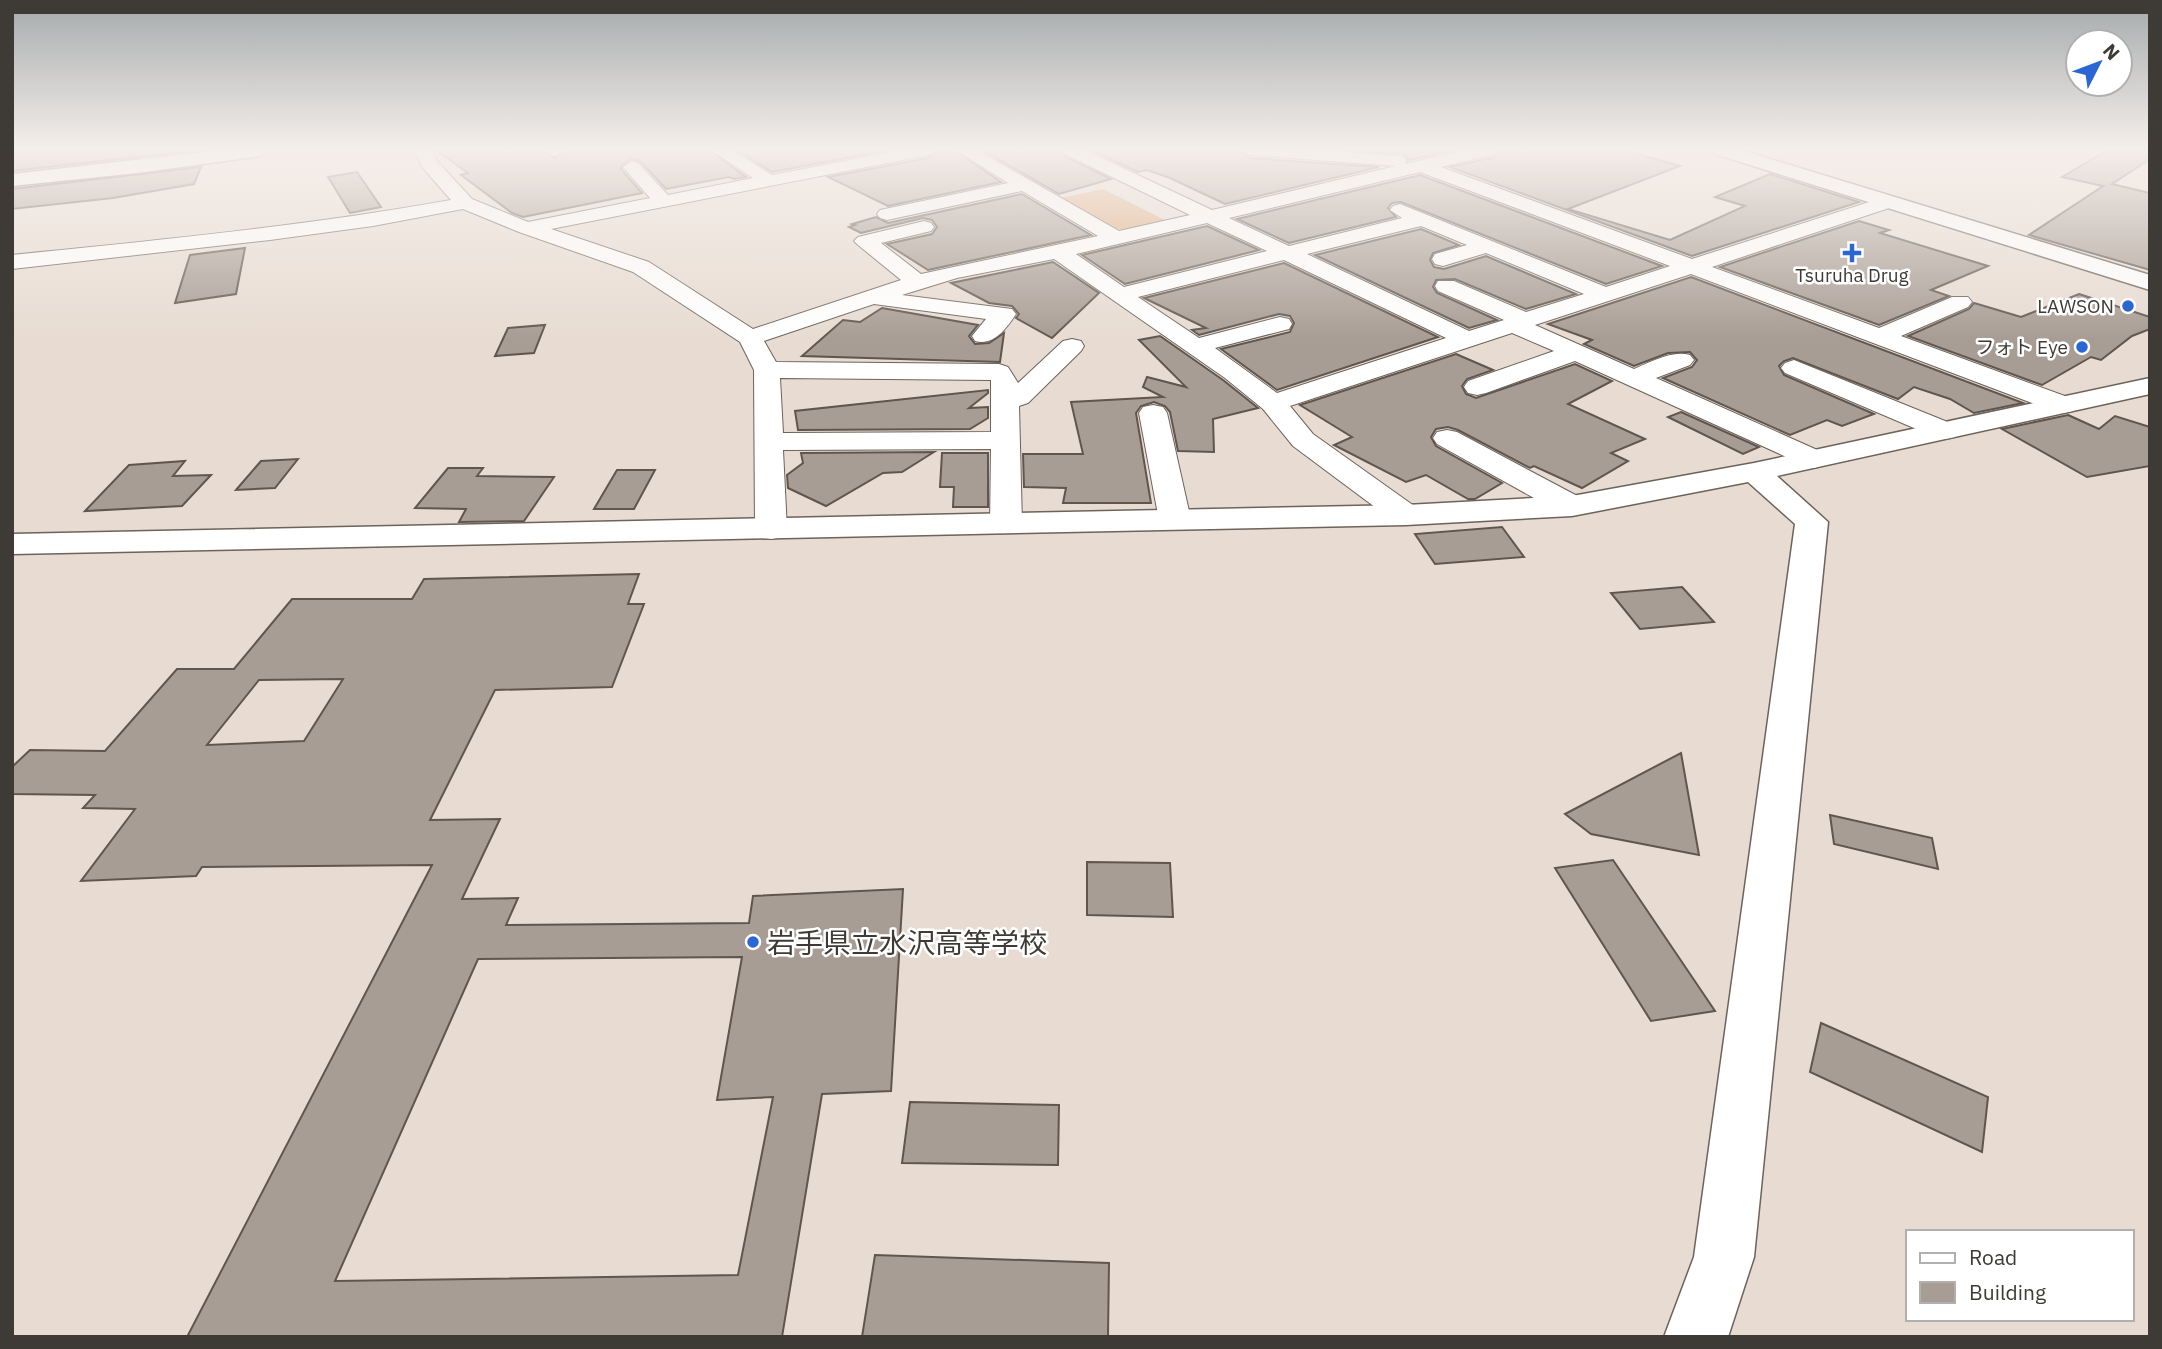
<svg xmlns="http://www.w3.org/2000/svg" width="2162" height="1349" font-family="'IBM Plex Sans','Noto Sans JP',sans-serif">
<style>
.green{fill:#deac7d}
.building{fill:#a89d94;stroke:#60564e;stroke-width:2;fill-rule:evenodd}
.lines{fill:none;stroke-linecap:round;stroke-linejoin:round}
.minor-casing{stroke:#6c635a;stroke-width:2}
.tertiary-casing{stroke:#6c635a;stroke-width:3}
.minor{fill:#fff;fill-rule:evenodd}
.tertiary{fill:#fff;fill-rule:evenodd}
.poi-dot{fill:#2a67d4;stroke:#fff;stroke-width:2.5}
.labels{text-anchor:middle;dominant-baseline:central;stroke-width:5;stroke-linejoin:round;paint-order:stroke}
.far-poi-label{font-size:19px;fill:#3e3a35;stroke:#fff;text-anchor:end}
.near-poi-label{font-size:28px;fill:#3e3a35;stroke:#fff;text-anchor:start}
</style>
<rect width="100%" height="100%" fill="#e8dcd2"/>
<path class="green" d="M 1103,189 L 1165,220 L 1125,230 L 1113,228 L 1061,198 Z"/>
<g class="building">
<path d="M 12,150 L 201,150 L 12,171 Z"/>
<path d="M 436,150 L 542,150 L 555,158 L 564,153 L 565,150 L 709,150 L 746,177 L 734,179 L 729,177 L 666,189 L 640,161 L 631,159 L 622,165 L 621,169 L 642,193 L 523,217 L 512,213 L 461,175 L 468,173 Z"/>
<path d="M 737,150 L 889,150 L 772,172 Z"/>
<path d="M 939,150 L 954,150 L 1001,182 L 888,206 L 828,177 L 928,158 Z"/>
<path d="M 982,150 L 1059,150 L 1064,156 L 1111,179 L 1059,194 Z"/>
<path d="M 1091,150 L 1239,150 L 1250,158 L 1379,167 L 1225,204 L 1170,178 L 1147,170 L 1138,172 Z"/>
<path d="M 1350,150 L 1455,150 L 1409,160 L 1404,154 Z"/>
<path d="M 1500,150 L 1624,150 L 1680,166 L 1568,209 L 1670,240 L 1745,206 L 1715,197 L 1770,174 L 1859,202 L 1692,256 L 1450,167 L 1495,157 Z"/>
<path d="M 2108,150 L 2150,150 L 2150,159 L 2112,184 L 2150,193 L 2150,270 L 2029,235 L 2103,186 L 2062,177 Z"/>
<path d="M 201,167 L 194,184 L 113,198 L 12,209 L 12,189 Z"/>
<path d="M 357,172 L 381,207 L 350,213 L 328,177 Z"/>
<path d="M 1420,175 L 1662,266 L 1606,284 L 1401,202 L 1392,203 L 1388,208 L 1396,217 L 1289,243 L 1237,219 Z"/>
<path d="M 1022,194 L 1091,235 L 928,270 L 887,244 L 932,234 L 937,227 L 932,220 L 923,218 L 861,233 L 849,227 L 855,225 L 852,224 L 876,217 L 888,223 Z"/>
<path d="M 1859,221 L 1889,230 L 1880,233 L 1988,266 L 1931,290 L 1949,296 L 1879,325 L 1720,267 Z"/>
<path d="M 1207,226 L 1259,250 L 1125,284 L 1082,255 Z"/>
<path d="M 1421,229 L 1459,245 L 1433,253 L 1430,260 L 1434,267 L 1444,269 L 1486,256 L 1576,294 L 1526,309 L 1455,279 L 1436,280 L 1433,287 L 1437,293 L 1497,320 L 1469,328 L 1315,255 Z"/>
<path d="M 245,248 L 236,294 L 175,303 L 190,255 Z"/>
<path d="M 1053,262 L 1099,293 L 1052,338 L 1016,318 L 1019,314 L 1012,306 L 989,303 L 951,283 Z"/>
<path d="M 1284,263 L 1438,337 L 1277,390 L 1221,349 L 1290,332 L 1294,323 L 1290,316 L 1279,314 L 1199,335 L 1192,330 L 1206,328 L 1144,298 Z"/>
<path d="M 1691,277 L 2023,403 L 1974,413 L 1950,399 L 1914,387 L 1898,399 L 1793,358 L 1784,361 L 1779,366 L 1784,375 L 1874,414 L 1842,426 L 1827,420 L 1790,435 L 1663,378 L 1692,367 L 1697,360 L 1690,352 L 1668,353 L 1634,366 L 1584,344 L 1592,340 L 1548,324 Z"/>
<path d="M 2079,294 L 2150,317 L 2150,329 L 2132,336 L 2101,360 L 2091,357 L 2042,385 L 1908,336 L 1969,309 L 1974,303 L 2021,317 Z"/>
<path d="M 882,308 L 978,325 L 969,336 L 975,344 L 989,343 L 1004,333 L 1000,362 L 802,356 L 843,320 L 860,322 Z"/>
<path d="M 545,325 L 534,353 L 495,356 L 508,328 Z"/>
<path d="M 1160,336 L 1223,380 L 1258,408 L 1213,419 L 1214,452 L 1178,451 L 1170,412 L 1165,406 L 1154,402 L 1141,406 L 1136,413 L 1151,503 L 1063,503 L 1066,488 L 1024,487 L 1023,454 L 1083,454 L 1071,402 L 1163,397 L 1143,387 L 1147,377 L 1186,387 L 1139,340 Z"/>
<path d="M 1456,354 L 1493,370 L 1467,379 L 1462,386 L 1466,394 L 1476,398 L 1575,364 L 1612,381 L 1568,404 L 1645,439 L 1611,453 L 1628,461 L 1582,488 L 1534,466 L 1530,468 L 1458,430 L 1448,427 L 1436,429 L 1431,437 L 1436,446 L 1502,483 L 1475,499 L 1468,499 L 1426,475 L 1406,482 L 1334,445 L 1352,437 L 1300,405 Z"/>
<path d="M 988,390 L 988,393 L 969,408 L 988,407 L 988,418 L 970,429 L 798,430 L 795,411 Z"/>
<path d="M 1681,412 L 1759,447 L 1743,454 L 1668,417 Z"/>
<path d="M 2068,415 L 2099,429 L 2115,416 L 2150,427 L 2150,466 L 2087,477 L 2002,429 Z"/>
<path d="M 934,452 L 902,472 L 883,473 L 826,506 L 788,488 L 787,475 L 803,463 L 801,453 Z"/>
<path d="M 942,453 L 988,453 L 988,507 L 953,507 L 954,487 L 940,487 Z"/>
<path d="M 298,459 L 275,488 L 236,490 L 261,461 Z"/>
<path d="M 185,461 L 173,476 L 211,475 L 182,506 L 85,511 L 129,465 Z"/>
<path d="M 448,468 L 483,468 L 477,476 L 554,477 L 524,521 L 459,522 L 466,509 L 415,508 Z"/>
<path d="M 617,470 L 655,470 L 634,509 L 594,509 Z"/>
<path d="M 1502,527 L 1524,557 L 1435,564 L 1415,534 Z"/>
<path d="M 639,574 L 628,604 L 644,604 L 612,687 L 495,690 L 430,820 L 500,819 L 462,899 L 518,898 L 506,925 L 749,923 L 753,896 L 903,889 L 891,1091 L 822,1094 L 782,1337 L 187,1337 L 432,865 L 202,867 L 196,876 L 81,881 L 135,809 L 83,808 L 95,795 L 12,794 L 12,767 L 30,750 L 105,751 L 177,669 L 234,669 L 292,599 L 412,599 L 424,579 ZM 343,679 L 304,741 L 207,745 L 259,680 ZM 742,957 L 717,1100 L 773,1097 L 738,1275 L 335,1281 L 478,959 Z"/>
<path d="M 1682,587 L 1714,622 L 1640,629 L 1611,593 Z"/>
<path d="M 1681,753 L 1699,855 L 1591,834 L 1565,814 Z"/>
<path d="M 1830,815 L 1932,838 L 1938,869 L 1834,844 Z"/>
<path d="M 1613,860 L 1715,1011 L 1651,1021 L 1555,868 Z"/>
<path d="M 1087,862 L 1170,863 L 1173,917 L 1087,915 Z"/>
<path d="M 1821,1023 L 1988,1097 L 1982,1152 L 1810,1072 Z"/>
<path d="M 910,1102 L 1059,1105 L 1058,1165 L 902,1163 Z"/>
<path d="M 875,1255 L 1109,1263 L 1108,1337 L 862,1337 Z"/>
</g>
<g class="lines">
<g class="minor-casing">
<g id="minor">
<path d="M 415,150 L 433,150 L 437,161 L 472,199 L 528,222 L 650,198 L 623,167 L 632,161 L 638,163 L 668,195 L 753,178 L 711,150 L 732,150 L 772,175 L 902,150 L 937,150 L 928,155 L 551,229 L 649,262 L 753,329 L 901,280 L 858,245 L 854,241 L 858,237 L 924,221 L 931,223 L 934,227 L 931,231 L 881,243 L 921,274 L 1098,236 L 1022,191 L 887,220 L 880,218 L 877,214 L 880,210 L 1008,183 L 956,150 L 977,150 L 1119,231 L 1190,215 L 1065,154 L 1062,150 L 1085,150 L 1212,210 L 1396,166 L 1250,155 L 1241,150 L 1319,150 L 1398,156 L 1404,157 L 1407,161 L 1405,164 L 1466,150 L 1497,150 L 1494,154 L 1441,167 L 1692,259 L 1888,196 L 1895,198 L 1898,202 L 1895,206 L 1712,267 L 1879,328 L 1952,297 L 1968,297 L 1972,302 L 1968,307 L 1901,336 L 2073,399 L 2076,405 L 2073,411 L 2063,413 L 2053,411 L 1691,274 L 1535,325 L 1634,369 C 1651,362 1672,350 1690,355 L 1694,360 L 1690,365 L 1656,378 L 1824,453 L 1828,459 L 1824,465 L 1814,468 L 1804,465 L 1575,361 L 1486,393 L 1477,395 L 1468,393 L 1464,387 L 1468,381 L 1554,351 L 1512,333 L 1290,406 L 1313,434 L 1417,508 L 1421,515 L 1417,522 L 1406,524 L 1395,522 L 1293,446 L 1263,409 L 1225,378 L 1054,259 L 957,278 L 902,295 L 1012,309 L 1016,314 C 1006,329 994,346 975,341 L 972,336 L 986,319 L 874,304 L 764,341 L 776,362 L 999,364 L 1008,367 L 1018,383 L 1063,341 L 1072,339 L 1081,341 L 1084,346 L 1081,351 L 1028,403 L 1019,406 L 1022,524 L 1017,531 L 1006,533 L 995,531 L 990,524 L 991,449 L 783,450 L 787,530 L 782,537 L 771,539 L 760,537 L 755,530 L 754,370 L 740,342 L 633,272 L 519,232 L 463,209 L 373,226 L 270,240 L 12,269 L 12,255 C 159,240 306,226 451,200 L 422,167 ZM 1420,172 L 1670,266 L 1606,287 L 1400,204 L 1393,206 L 1390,210 L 1402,218 L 1289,246 L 1229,218 ZM 1207,223 L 1267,251 L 1124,287 L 1076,254 ZM 1421,226 L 1467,245 L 1435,254 L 1432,259 L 1435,264 L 1443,266 L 1486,253 L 1584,294 L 1526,312 L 1454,281 L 1438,281 L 1435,286 L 1438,291 L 1504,320 L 1469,331 L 1307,254 ZM 1284,260 L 1446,338 L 1277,393 L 1215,348 L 1289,329 L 1292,324 L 1289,319 L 1280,317 L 1199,338 L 1138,297 ZM 780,378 L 991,380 L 991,432 L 783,433 Z"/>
<path d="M 544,150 L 562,150 L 563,151 L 554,156 Z"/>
<path d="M 1794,360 L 1955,425 L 1959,431 L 1955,437 L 1945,439 L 1935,437 L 1785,373 L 1781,368 L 1785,363 Z"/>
<path d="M 1153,405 L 1163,407 L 1167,413 L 1191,520 L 1186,527 L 1175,529 L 1164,527 L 1159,520 L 1139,413 L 1143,407 Z"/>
<path d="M 1447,430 L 1457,432 L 1583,499 L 1587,506 L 1583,513 L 1572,515 L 1561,513 L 1437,444 L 1433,438 L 1437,432 Z"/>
</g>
</g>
<g class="tertiary-casing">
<g id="tertiary">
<path d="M 222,150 L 270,150 L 261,156 L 138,173 L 12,186 L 12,174 Z"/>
<path d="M 1713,150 L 1741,150 L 2150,275 L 2150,290 L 1715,154 Z"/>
<path d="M 2150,378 L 2150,394 L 1777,476 L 1828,522 L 1754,1257 L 1728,1337 L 1664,1337 L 1694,1257 L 1795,524 L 1748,482 L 1572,516 L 1406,525 L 12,554 L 12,534 L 1406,505 L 1572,496 L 1754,463 Z"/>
</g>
</g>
<use href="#minor" class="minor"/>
<use href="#tertiary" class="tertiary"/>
</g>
<linearGradient id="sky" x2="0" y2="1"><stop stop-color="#a5aaac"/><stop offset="0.44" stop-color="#f5efeb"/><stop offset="1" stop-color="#f5efeb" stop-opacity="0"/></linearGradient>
<rect width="2162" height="339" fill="url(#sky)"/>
<g class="poi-dot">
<path d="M1848.5 242.5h7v7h7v7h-7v7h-7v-7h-7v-7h7z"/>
<circle cx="2128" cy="306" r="7"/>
<circle cx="2082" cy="347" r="7"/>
<circle cx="753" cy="942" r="7"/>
</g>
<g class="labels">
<g class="far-poi-label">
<text x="1852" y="275" text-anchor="middle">Tsuruha Drug</text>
<text x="2114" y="306">LAWSON</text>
<text x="2068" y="347">フォト Eye</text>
</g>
<g class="near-poi-label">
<text x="767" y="942">岩手県立水沢高等学校</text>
</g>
</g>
<rect width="2162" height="1349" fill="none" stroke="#3e3a35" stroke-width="28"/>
<rect x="1906" y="1230" width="228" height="91" fill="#ffffff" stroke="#b2b0ae" stroke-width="2"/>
<rect x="1920" y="1253" width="35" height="10" fill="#ffffff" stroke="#b2b0ae" stroke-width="2"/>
<text x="1969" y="1265" font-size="21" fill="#3e3a35">Road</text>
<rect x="1920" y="1282" width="35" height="21" fill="#a89d94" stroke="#b2b0ae" stroke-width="2"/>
<text x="1969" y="1300" font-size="21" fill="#3e3a35">Building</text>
<g transform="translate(2099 63) rotate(48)"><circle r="33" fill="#ffffff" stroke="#b2b0ae" stroke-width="2"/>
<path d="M0-5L12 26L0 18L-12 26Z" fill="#2a67d4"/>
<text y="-10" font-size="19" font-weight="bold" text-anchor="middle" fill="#3e3a35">N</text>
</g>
</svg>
